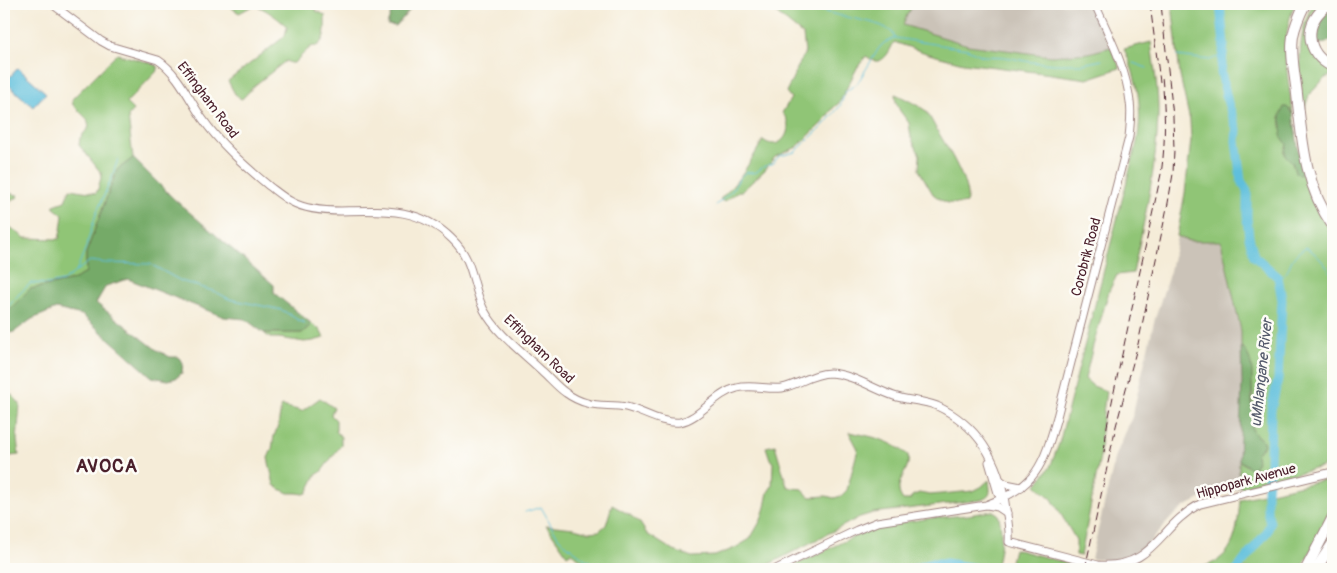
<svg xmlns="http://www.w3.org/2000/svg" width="1337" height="573" font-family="Pangolin,sans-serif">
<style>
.industrial{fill:#cbc3b8}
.green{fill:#90c576;stroke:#6d7250}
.forest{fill:#74aa67;stroke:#5f6449}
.water{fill:#5ebfdc;stroke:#546f84}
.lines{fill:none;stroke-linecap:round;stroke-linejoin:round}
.stream{stroke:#5ebfdc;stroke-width:1}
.river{stroke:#5ebfdc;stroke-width:9}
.tertiary-casing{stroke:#a08682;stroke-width:9}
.motorway-casing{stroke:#a08682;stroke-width:12}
.tertiary{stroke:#fff;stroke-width:7}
.motorway{stroke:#fff;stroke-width:10}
.rail{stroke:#4a1f2b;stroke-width:1;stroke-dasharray:8 4;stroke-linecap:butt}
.labels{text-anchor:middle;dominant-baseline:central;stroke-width:5;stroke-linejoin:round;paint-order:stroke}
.street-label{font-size:14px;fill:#4a1f2b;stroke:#fdfcf7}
.water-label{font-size:15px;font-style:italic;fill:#515769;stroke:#fdfcf7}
.district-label{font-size:19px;font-weight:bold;letter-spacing:1px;fill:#4a1f2b;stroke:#fdfcf7}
</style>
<rect width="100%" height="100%" fill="#fdfcf7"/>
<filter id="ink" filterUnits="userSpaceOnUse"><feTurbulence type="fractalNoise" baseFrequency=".02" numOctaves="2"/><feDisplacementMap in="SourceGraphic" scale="10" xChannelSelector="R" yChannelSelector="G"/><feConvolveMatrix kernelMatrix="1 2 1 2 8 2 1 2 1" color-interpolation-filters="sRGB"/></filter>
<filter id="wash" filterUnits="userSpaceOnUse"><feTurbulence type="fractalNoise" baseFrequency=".0096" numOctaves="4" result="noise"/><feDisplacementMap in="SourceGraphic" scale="20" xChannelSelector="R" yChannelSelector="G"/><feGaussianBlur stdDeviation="1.12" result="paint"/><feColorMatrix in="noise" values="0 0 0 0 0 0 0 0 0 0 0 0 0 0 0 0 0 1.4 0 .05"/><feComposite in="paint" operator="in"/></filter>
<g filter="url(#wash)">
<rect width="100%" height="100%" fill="#f5ecd8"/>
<g class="industrial">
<path d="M 914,4 L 1089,4 L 1097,17 L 1111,47 L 1089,53 L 1051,56 L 968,45 L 902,25 L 907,15 Z"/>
<path d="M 1177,236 L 1189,241 L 1221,240 L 1241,331 L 1242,382 L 1239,441 L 1239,479 L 1241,488 L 1200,499 L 1184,507 L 1171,518 L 1147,545 L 1130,555 L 1111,560 L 1091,559 L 1116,455 L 1132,417 L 1154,322 L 1170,271 Z"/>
</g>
<g class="green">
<path d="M 226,4 L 316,4 L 316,11 L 325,15 C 325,24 327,39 318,45 C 313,48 316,45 311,47 C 309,48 296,61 294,63 L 290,63 L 286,61 L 283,63 L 255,85 L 243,98 L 241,99 L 235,94 L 228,81 L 285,36 L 287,27 C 282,21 261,5 254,6 C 249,7 244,11 239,13 Z"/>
<path d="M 884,4 L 914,4 L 907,15 L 903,25 L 968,45 L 1051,56 L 1089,53 L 1111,47 L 1120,68 L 1087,79 L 1051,74 L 963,63 L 929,54 L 894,42 C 891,48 886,60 878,61 C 874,62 869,58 866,56 L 857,68 L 839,103 L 833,108 L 822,123 L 797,147 L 775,157 L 765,170 L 742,191 L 739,191 L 724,202 L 720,199 C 738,183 751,161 763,140 C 781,154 797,127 782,113 L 791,98 L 786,92 L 805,52 L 803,35 L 776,13 L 782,5 L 869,7 Z"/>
<path d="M 1172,4 L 1295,4 C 1279,41 1288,76 1293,114 L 1290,109 L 1280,116 C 1282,129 1280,133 1287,144 L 1285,151 L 1285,155 L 1292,162 L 1295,172 L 1300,175 L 1302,172 C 1308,194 1318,216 1333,234 L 1333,464 L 1241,488 L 1239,479 L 1239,460 L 1246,466 L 1257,463 L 1256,454 L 1263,447 L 1263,441 L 1255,434 L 1252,429 L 1252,423 L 1255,416 L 1252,406 L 1253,396 L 1252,385 L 1244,348 L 1241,347 L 1241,331 L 1221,241 L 1189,241 L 1177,236 L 1185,193 L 1191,140 L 1190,121 L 1180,76 Z"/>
<path d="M 1313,4 L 1320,4 C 1310,13 1306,23 1306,37 L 1333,71 L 1333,75 L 1325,78 L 1309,95 L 1303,114 C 1301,76 1294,38 1313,4 Z"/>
<path d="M 1151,42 C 1154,67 1159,93 1158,118 C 1156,171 1144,222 1133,273 L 1117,275 L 1109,291 L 1093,346 L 1085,379 L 1093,386 L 1106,391 L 1101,428 L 1100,457 L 1081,556 L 1076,555 L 1076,540 L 1052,499 L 1036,485 L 1050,467 L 1059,444 L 1137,142 C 1143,109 1138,79 1124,49 Z"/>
<path d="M 117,54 L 151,63 L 158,66 L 158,70 L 126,103 L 133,110 L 128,116 L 133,158 L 117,170 L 86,253 L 86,272 L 74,280 L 30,289 L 10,309 L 4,312 L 4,192 L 18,195 L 18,197 L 10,201 L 8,205 L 6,219 L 10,227 L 25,238 L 59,239 L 61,230 L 63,215 L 53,207 L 54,205 L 65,201 L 70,189 L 96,193 L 98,189 L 102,174 L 79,145 L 80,138 L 89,127 L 87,119 L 73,105 L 72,99 Z"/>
<path d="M 895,94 C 899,95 923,108 926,111 C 930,117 934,125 938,132 C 946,145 973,188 966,203 L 961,204 L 948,203 L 941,200 L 933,194 L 919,170 L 920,155 L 911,138 L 909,123 L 900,111 L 896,102 Z"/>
<path d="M 312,324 L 320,330 L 324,338 L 313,341 L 304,342 L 279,338 L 270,338 L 264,333 L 302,333 Z"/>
<path d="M 4,392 L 12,395 L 20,404 L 17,440 L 19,455 L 10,456 L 4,452 Z"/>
<path d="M 320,398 L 334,408 L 332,411 L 331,415 L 336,420 L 336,431 L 341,437 L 341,445 L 321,472 L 316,475 L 307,493 L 304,494 L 297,493 L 288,493 L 280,489 L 274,485 L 268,458 L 272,449 L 274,436 L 278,426 L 281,408 L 282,406 L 302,411 Z"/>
<path d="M 849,432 C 871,436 891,440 908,455 C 912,472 890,483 903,500 L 910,500 L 912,496 L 919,493 L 930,495 L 973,491 L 981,487 L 989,480 C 990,491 993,496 981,500 L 873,513 L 860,517 L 760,569 L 597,569 L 584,562 L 572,553 L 570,553 L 567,555 L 546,525 L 574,528 L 589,532 L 599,531 L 606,525 L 612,505 L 630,515 L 640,523 L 647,534 L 674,551 L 692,557 L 715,556 L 735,548 L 750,539 L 761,520 L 765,507 L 768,492 L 772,486 L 773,463 L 770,459 L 766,447 L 775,445 L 787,486 L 792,488 L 803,489 L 808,496 L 811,497 L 826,496 L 834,498 L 841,496 L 847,490 L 858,449 Z"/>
<path d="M 1333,478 L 1333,503 L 1317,539 L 1301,569 L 1193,569 C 1235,562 1237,535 1240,499 Z"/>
<path d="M 993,511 L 998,514 C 1004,532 1000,551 996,569 L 787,569 L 857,535 L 879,526 L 932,518 L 968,515 Z"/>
<path d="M 1014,549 L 1075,565 L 1097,569 L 1009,569 Z"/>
</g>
<g class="forest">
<path d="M 394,4 L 415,4 L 396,26 L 387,25 Z"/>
<path d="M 1333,7 L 1333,39 L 1332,39 L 1326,43 L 1319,44 L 1316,42 C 1313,28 1321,14 1333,7 Z"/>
<path d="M 1284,107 L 1287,107 L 1293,114 L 1302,172 L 1300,175 L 1295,172 L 1292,162 L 1285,155 L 1285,151 L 1287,144 L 1281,136 L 1282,126 L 1280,116 Z"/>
<path d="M 133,158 L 174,199 L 274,285 L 274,293 L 312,324 L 302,333 L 264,333 L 245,319 L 224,317 L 128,279 L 106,286 L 96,303 L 157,350 L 170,357 L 178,357 L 183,362 L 182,373 L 176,378 L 168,380 L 152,377 L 82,315 L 56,309 L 32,319 L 14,332 L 4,334 L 4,312 L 10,309 L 30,289 L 74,280 L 86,272 L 86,253 L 117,170 Z"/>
<path d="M 1241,347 C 1248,351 1251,362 1252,370 L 1252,406 L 1255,415 L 1252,423 L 1252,429 L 1255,434 L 1263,441 L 1264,445 L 1256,454 L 1257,463 L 1255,467 L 1250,468 L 1239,460 L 1242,382 Z"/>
</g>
<path class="water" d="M 18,68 L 46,93 L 33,107 L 5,82 Z"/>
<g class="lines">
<g class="stream">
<path d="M 791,4 L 801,7 L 823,11 L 837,15 L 870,22 L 882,26 L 892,32 L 895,38"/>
<path d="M 1177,56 L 1210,60 L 1220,56 L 1223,47"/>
<path d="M 1133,63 L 1147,68"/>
<path d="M 716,205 L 732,191 L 740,177 L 746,172 L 755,173 L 763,167 L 774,163 L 776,159 L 780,156 L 795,152 L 823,126 L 840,106 L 846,91 L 857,84 L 879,48 L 884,43 L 895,38 L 967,49 L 983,56 L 1005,57 L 1031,62 L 1054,64 L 1082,64 L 1102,60"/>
<path d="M 76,272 L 86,247 L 96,214 L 112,177 L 118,159"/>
<path d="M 1273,273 L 1279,278 C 1289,272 1287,271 1291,262 C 1294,256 1300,250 1306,247 C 1317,254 1326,265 1333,276"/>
<path d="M 4,310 L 7,308 L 19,294 L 31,283 L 48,284 L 63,281 L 90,261 L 105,263 L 150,264 L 181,281 L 216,292 L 229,299 L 282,310 L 298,320 L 305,323"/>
<path d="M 525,512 L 541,507 L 558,537 L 564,543 L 585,559 L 601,567 L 625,565 L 631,569"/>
</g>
<g class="river">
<path d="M 1220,4 L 1224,44 L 1221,72 L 1228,103 L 1237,129 L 1236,141 L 1241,181 L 1247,190 L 1247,218 L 1249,237 L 1254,256 L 1278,277 L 1282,300 L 1278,379 L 1271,410 L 1270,463 L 1267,490 L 1267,510 L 1270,523 L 1267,532 L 1237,569"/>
<path d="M 914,569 L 932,563 L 946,563 L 980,569"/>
<path d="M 1007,569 L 1016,569"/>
</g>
</g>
</g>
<g filter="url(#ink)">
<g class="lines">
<g class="tertiary-casing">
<g id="tertiary">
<path d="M 52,4 L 101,41 L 110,46 L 158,60 C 178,73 189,99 202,118 C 220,144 245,166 269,186 C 277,192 284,198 292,202 C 307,210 325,211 341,211 C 383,210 420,207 452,239 C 475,261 471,284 484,310 C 497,334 522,352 542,371 C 550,378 557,387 566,393 C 573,398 579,401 587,403 C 599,407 613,404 626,407 C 643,411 661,424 680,422 C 701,418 715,393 737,388 C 752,384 767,390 782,388 C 798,385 813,373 830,373 C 851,374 874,389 894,396 C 908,401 923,400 937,406 C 980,426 1000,464 1006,509 C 1008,520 1010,531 1009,542 L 1098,565 C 1155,569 1158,526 1200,504 L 1333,472"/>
<path d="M 989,462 L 998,493 L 1003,502"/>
<path d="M 1000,480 L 1006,484 L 1021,487"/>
<path d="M 987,505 L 998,507 L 1007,513"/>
<path d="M 776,569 L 857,530 L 877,522 L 986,505 C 1037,486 1043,466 1057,417 L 1129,137 C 1130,125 1132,114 1130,102 C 1126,67 1109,36 1095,4"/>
</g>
</g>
<g class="motorway-casing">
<g id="motorway">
<path d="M 1305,4 C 1300,14 1295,25 1293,36 C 1290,55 1295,75 1297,94 C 1302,140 1305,187 1333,226"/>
<path d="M 1329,4 C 1303,22 1304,53 1333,67"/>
<path d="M 1306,569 L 1333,517"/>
<path d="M 1316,569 L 1333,543"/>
</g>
</g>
<use href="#tertiary" class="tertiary"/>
<use href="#motorway" class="motorway"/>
<g class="rail">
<path d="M 1150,4 L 1160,82"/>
<path d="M 1104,452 L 1107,426 L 1115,387 L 1161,174 C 1166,141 1165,109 1162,76"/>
<path d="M 1085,569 L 1116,426 L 1138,344 L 1168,203 L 1173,174 L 1174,150 L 1173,116 L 1161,4"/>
</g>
</g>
</g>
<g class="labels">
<g class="street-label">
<text transform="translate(208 100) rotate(53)">Effingham Road</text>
<text transform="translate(1086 257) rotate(-75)">Corobrik Road</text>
<text transform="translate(539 349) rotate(44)">Effingham Road</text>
<text transform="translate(1246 481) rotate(-15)">Hippopark Avenue</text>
</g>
<g class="water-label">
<text transform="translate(1262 373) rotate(-84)">uMhlangane River</text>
</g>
<g class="district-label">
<text x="107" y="466">AVOCA</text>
</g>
</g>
<rect width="1337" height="573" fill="none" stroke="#fdfcf7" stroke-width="20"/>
</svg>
